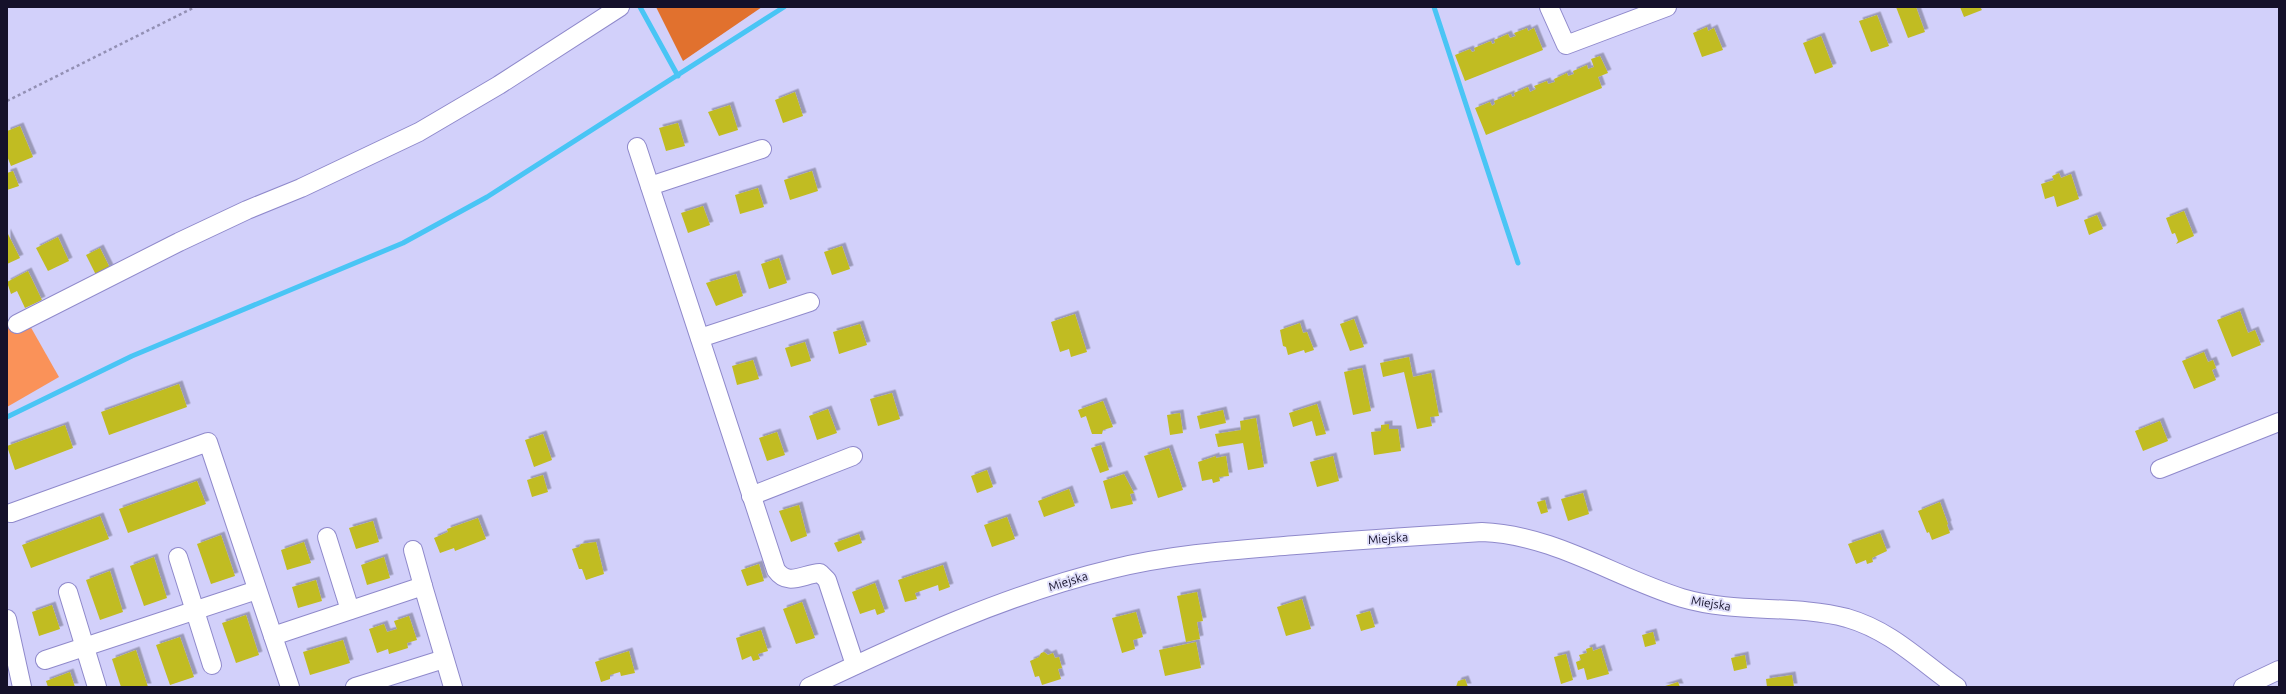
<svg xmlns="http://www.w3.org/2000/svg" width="2286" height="694" font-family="Ubuntu,sans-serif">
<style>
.green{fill:#fa9259}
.forest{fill:#e1712e}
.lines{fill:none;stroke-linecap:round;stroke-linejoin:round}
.stream{stroke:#49c5f5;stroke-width:5}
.building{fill:#c1bc22;filter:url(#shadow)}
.minor-casing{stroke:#8f89cb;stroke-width:20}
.path{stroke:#9390b4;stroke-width:2.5;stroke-dasharray:3 3;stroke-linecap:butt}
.minor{stroke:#fff;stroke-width:18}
.labels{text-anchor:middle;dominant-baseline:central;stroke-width:4;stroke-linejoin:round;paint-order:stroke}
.street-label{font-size:12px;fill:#15112a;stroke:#e0dffb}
</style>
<defs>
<filter id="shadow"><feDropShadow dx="3.5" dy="-3.5" stdDeviation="0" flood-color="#0004"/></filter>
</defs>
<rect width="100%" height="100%" fill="#d2d0fa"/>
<path class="green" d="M 25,317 L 59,377 L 7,407 L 7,326 Z"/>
<path class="forest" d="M 656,7 L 762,7 L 683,61 Z"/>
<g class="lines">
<g class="stream">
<path d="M 640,7 L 678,76"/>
<path d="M 1434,7 L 1518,263"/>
<path d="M 7,417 L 132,356 L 403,243 L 487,197 L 784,7"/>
</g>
</g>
<g class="building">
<path d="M 1896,7 L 1916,7 L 1925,32 L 1908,38 Z"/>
<path d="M 1960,7 L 1980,7 L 1982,10 L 1964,17 Z"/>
<path d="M 1877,15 L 1889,46 L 1871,52 L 1859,21 Z"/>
<path d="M 1707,27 L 1708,31 L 1714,28 L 1723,50 L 1702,57 L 1693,33 Z"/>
<path d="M 1527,28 L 1528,31 L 1534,28 L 1543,50 L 1465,81 L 1455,55 L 1470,49 L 1472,52 L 1475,51 L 1474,48 L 1491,41 L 1492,44 L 1495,43 L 1494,40 L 1508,34 L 1510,38 L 1516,36 L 1514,33 Z"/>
<path d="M 1821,36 L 1833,67 L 1815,74 L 1803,43 Z"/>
<path d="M 1600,56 L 1608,73 L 1598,77 L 1602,88 L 1486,135 L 1475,108 L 1490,102 L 1492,106 L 1495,104 L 1494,101 L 1511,94 L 1512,97 L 1515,96 L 1514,93 L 1528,87 L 1530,92 L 1536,89 L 1534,86 L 1547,81 L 1548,84 L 1555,82 L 1554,79 L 1567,73 L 1568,76 L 1574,74 L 1573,71 L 1587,65 L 1588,69 L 1594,67 L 1591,59 Z"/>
<path d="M 795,92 L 803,116 L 783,123 L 775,100 Z"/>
<path d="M 730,105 L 738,130 L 719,136 L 708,112 Z"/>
<path d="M 678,123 L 685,146 L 666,151 L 659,128 Z"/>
<path d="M 20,126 L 33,157 L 11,166 L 7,156 L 7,131 Z"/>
<path d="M 13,171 L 19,186 L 7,190 L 7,173 Z"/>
<path d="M 812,171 L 818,191 L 790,200 L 784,180 Z"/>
<path d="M 2059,173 L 2061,178 L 2071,174 L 2079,199 L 2057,207 L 2054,196 L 2045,199 L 2041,184 L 2054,180 L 2052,176 Z"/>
<path d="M 758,188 L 764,207 L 740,214 L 735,195 Z"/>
<path d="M 703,206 L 710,225 L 688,233 L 681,213 Z"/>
<path d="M 2184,211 L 2194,236 L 2176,244 L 2178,241 L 2175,233 L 2172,234 L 2166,218 Z"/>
<path d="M 2097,215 L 2103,229 L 2089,235 L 2084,220 Z"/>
<path d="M 7,232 L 20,258 L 7,264 Z"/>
<path d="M 58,237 L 69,261 L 48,271 L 36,248 Z"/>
<path d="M 842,246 L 850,269 L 832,275 L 824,252 Z"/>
<path d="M 100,248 L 110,268 L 96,275 L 86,255 Z"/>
<path d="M 779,258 L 787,283 L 769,289 L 761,264 Z"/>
<path d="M 28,271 L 42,300 L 25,308 L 17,291 L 11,294 L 7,282 Z"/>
<path d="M 736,274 L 743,296 L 716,306 L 706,283 Z"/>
<path d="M 2240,311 L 2248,333 L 2255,330 L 2261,345 L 2232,357 L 2217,320 Z"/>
<path d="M 1075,314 L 1087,352 L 1071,357 L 1069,349 L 1060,352 L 1051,322 Z"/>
<path d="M 1354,319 L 1364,347 L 1350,351 L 1340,324 Z"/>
<path d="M 1300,323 L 1303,333 L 1307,332 L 1314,350 L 1305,353 L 1304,350 L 1288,355 L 1286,347 L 1283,346 L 1280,330 Z"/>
<path d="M 860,324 L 867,345 L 839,354 L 833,332 Z"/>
<path d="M 805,342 L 811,361 L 791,367 L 785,348 Z"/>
<path d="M 2204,352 L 2208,362 L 2213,360 L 2216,368 L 2212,370 L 2216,380 L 2194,389 L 2182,361 Z"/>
<path d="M 1409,357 L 1413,377 L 1431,373 L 1439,416 L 1430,417 L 1432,426 L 1417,429 L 1404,372 L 1383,377 L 1380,363 Z"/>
<path d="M 753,360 L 759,379 L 737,385 L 732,366 Z"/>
<path d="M 1362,368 L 1371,411 L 1353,415 L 1344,372 Z"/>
<path d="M 179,384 L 187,407 L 109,435 L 101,412 Z"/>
<path d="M 892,393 L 900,419 L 878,426 L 870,399 Z"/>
<path d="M 1103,401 L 1113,427 L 1103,430 L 1102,434 L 1092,434 L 1086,416 L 1081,418 L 1078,410 Z"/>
<path d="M 1317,404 L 1326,434 L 1316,436 L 1312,421 L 1293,427 L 1289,413 Z"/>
<path d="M 828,409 L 837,433 L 817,440 L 809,416 Z"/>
<path d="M 1223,410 L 1226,423 L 1200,429 L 1197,416 Z"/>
<path d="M 1180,413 L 1183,433 L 1170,435 L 1167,415 Z"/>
<path d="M 1256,418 L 1264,467 L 1248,470 L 1243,443 L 1218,447 L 1215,434 L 1241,430 L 1240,421 Z"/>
<path d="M 2160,421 L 2168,441 L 2143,451 L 2135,431 Z"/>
<path d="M 1389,424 L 1389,429 L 1398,429 L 1401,451 L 1374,455 L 1371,432 L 1381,431 L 1381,425 Z"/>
<path d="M 65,425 L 73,448 L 15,470 L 7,446 Z"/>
<path d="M 777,432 L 785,455 L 767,461 L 759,438 Z"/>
<path d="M 543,434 L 552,460 L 534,467 L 525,440 Z"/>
<path d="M 1101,445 L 1109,470 L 1100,473 L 1091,448 Z"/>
<path d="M 1169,448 L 1183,490 L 1158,498 L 1144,456 Z"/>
<path d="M 1216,456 L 1216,458 L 1226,456 L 1229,476 L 1219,477 L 1220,481 L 1213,483 L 1212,479 L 1202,481 L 1198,462 Z"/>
<path d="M 1333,456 L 1339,481 L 1317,487 L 1310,462 Z"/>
<path d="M 987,470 L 993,487 L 977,493 L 971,476 Z"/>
<path d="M 1124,474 L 1134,493 L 1130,494 L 1133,504 L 1111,509 L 1103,481 Z"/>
<path d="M 543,475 L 548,492 L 532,497 L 527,480 Z"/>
<path d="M 197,481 L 206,504 L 128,533 L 119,509 Z"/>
<path d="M 1069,489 L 1075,506 L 1044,517 L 1038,501 Z"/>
<path d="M 1583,493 L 1589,514 L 1568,521 L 1561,499 Z"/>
<path d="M 1545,500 L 1548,512 L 1541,514 L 1537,502 Z"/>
<path d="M 1940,502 L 1948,524 L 1947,525 L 1950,533 L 1932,540 L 1929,532 L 1927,533 L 1918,511 Z"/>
<path d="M 799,505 L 807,536 L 791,542 L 779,511 Z"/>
<path d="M 100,516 L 109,539 L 31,568 L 22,545 Z"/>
<path d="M 1007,517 L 1015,539 L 992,547 L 984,525 Z"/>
<path d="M 478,518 L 486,539 L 455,551 L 454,548 L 440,553 L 434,538 L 448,532 L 447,529 Z"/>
<path d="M 373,521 L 379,542 L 356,549 L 349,528 Z"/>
<path d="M 1880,533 L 1887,551 L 1872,558 L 1873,562 L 1867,564 L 1866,560 L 1856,564 L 1848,544 Z"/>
<path d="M 859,534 L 862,543 L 838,552 L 834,543 Z"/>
<path d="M 221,535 L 235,576 L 211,584 L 197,544 Z"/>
<path d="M 304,542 L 311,563 L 287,570 L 281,550 Z"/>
<path d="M 596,542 L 604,574 L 586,580 L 582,569 L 579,569 L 572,549 L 579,547 L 581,544 Z"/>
<path d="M 154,557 L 167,598 L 144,606 L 130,566 Z"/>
<path d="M 384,557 L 390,578 L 367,585 L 361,565 Z"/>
<path d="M 759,564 L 764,581 L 747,586 L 741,570 Z"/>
<path d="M 943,565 L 950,587 L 939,591 L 938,585 L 915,593 L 917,599 L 905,602 L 898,580 Z"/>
<path d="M 110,571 L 123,612 L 100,620 L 86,580 Z"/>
<path d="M 316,580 L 322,601 L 298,608 L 292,587 Z"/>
<path d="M 875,583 L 885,612 L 877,615 L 875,609 L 860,614 L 852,592 Z"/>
<path d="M 1197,592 L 1203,621 L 1197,622 L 1200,639 L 1186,642 L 1177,596 Z"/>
<path d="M 1302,599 L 1311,629 L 1286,636 L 1277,607 Z"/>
<path d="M 802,602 L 815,638 L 796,644 L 783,609 Z"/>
<path d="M 52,605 L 60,629 L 39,636 L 32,612 Z"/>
<path d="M 1370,611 L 1375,627 L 1361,631 L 1356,615 Z"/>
<path d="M 1136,612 L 1143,637 L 1133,640 L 1135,649 L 1122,653 L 1112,618 Z"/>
<path d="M 246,615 L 259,655 L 236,663 L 222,623 Z"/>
<path d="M 409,616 L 417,640 L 407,643 L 408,648 L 389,654 L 388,649 L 377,653 L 369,629 L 384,624 L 387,632 L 397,629 L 394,621 Z"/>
<path d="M 761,630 L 768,651 L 758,654 L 760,659 L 753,661 L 751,656 L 742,660 L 736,638 Z"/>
<path d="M 1653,632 L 1656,644 L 1645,647 L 1642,635 Z"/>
<path d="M 180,637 L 194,677 L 170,685 L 156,645 Z"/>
<path d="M 343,640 L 350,663 L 310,675 L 303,652 Z"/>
<path d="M 1196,642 L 1201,668 L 1165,676 L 1159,650 Z"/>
<path d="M 1592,647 L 1593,651 L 1601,648 L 1609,674 L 1587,680 L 1584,668 L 1578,670 L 1576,662 L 1581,660 L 1579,655 L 1587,653 L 1586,649 Z"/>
<path d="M 136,650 L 148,687 L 121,687 L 112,659 Z"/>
<path d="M 629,651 L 635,673 L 621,676 L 620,672 L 610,675 L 610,679 L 601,682 L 595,662 Z"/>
<path d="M 1044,652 L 1048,655 L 1053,653 L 1055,658 L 1059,657 L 1062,668 L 1058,669 L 1061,679 L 1042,685 L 1039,676 L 1035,677 L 1030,661 L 1039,657 L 1041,653 Z"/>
<path d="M 1566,654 L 1573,680 L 1561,684 L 1554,657 Z"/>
<path d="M 1745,655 L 1747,668 L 1734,671 L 1731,658 Z"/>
<path d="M 70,672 L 75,687 L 48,687 L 46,681 Z"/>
<path d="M 1792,675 L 1794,687 L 1767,687 L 1766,679 Z"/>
<path d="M 1465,679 L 1468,687 L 1456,687 L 1458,681 Z"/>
<path d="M 1678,682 L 1680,687 L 1662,687 Z"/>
</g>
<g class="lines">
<g class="minor-casing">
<g id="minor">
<path d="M 1549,7 L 1566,45 L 1667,7"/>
<path d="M 637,147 L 776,570 C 788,587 803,574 820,573 L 827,580 L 855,665"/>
<path d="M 650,186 L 762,149"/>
<path d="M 17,324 L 179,242 L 247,210 L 301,188 L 419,132 L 499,85 L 620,7"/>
<path d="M 700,338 L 810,302"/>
<path d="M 2160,469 L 2279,422"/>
<path d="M 751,496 L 853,456"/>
<path d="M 11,513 L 208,442 L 290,687"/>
<path d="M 327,537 L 350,610"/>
<path d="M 413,550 L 423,586"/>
<path d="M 178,557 L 212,665"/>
<path d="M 68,592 L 97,687"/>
<path d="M 7,619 L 22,687"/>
<path d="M 273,636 L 423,586 L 453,687"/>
<path d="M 45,660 L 257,590"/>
<path d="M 355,687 L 444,659"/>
<path d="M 809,687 C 906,641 1007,594 1112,569 C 1172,554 1235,550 1296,545 C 1358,540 1420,536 1482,532 C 1555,535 1614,577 1682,598 C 1736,614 1794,604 1847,618 C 1892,631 1921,662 1957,687"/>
<path d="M 2243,687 L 2279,670"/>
</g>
</g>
<path class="path" d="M 7,101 L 195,7"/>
<use href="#minor" class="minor"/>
</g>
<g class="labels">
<g class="street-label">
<text transform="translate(1388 538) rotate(-4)">Miejska</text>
<text transform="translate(1068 581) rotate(-17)">Miejska</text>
<text transform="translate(1711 603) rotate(9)">Miejska</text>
</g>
</g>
<rect width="2286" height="694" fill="none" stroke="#15112a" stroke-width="16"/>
</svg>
